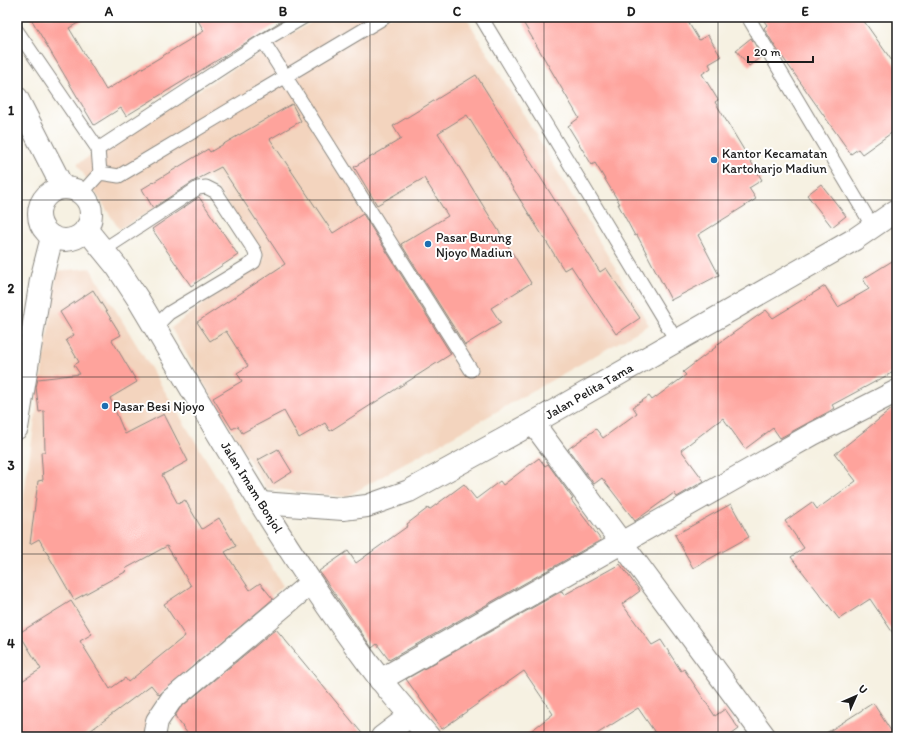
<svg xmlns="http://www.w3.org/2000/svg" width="914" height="754" font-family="Itim,sans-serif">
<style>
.built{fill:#f3d4be}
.building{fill:#fea39c}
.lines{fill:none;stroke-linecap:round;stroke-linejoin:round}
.service-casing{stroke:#89867f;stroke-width:15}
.minor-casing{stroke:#89867f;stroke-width:24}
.tertiary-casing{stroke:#89867f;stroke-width:24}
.secondary-casing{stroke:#89867f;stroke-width:24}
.primary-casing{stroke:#89867f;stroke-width:24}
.service{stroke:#fff;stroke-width:13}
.minor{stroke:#fff;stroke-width:22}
.tertiary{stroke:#fff;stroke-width:22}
.secondary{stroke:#fff;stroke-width:22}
.primary{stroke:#fff;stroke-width:22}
.grid{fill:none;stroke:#1c1c1c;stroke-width:1;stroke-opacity:0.55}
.poi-dot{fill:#1f6fb2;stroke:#fff;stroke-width:1.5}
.labels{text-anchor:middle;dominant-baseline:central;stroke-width:4;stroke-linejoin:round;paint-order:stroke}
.poi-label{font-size:13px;fill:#1c1c1c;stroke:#fff;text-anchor:start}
.street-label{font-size:13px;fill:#1c1c1c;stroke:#fff}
.neatline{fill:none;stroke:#1c1c1c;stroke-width:1.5}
.grid-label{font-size:13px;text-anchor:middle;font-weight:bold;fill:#1c1c1c}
</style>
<rect width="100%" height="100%" fill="#fff"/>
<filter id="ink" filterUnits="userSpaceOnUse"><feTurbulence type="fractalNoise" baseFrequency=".025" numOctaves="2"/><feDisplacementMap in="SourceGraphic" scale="8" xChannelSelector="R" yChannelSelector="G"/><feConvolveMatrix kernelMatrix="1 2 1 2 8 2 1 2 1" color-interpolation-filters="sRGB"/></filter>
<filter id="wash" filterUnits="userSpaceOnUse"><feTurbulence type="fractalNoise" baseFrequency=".012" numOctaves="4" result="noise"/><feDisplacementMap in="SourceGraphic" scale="16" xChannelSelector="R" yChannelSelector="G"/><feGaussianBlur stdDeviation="0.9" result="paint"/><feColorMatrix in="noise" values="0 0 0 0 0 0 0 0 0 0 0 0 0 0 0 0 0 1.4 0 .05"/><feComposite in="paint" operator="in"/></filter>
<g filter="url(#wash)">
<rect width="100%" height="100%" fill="#f6f1e2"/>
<g class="built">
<path d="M 320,17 L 466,17 L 649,325 L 346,497 L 266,488 L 171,328 L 265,259 L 209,177 L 119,229 L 77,164 Z"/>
<path d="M 90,268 L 283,586 L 164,688 L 152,712 L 147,737 L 17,737 L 17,541 L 57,271 Z"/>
</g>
<g id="blocks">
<g class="building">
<path d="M 30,17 L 89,17 L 69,28 L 106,90 L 204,31 L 196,17 L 288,17 L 126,116 L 121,108 L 94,125 Z"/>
<path d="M 520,17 L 685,17 L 699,40 L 708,35 L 721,57 L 709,64 L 711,68 L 702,74 L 718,100 L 715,102 L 762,180 L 749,188 L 756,199 L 698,235 L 719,275 L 671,300 L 637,235 L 635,236 L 618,204 L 620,204 L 595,163 L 592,165 L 568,126 L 579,118 Z"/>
<path d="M 761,17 L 861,17 L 897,68 L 897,129 L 862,154 L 858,149 L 851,154 L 774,45 L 764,28 L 767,25 Z"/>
<path d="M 751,38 L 762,56 L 749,66 L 736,50 Z"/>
<path d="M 476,75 L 600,272 L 606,268 L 640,318 L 616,334 L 571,266 L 564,270 L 467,115 L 438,133 L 531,283 L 491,308 L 501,323 L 465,345 L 401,244 L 448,216 L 424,178 L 377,205 L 354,167 L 401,139 L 393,126 Z"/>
<path d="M 292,104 L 301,121 L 270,139 L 333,233 L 363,214 L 451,354 L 330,431 L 325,423 L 299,438 L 284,411 L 242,433 L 238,426 L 232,429 L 213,398 L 242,381 L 237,373 L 248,366 L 226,331 L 210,341 L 197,322 L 285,264 L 221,167 L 194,181 L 153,208 L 142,189 L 208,149 L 210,152 Z"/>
<path d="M 821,184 L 846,216 L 832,227 L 807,195 Z"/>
<path d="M 199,197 L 238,255 L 191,286 L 152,229 Z"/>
<path d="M 897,258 L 897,370 L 832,405 L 834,408 L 830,411 L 780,438 L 773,428 L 745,449 L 723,418 L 681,450 L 704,481 L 677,497 L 674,493 L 635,521 L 602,478 L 594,484 L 568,449 L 596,429 L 603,438 L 637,413 L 633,407 L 649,396 L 652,400 L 686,375 L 683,372 L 716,347 L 715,346 L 766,310 L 773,318 L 825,286 L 838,307 L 869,289 L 863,279 Z"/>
<path d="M 93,290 L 121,335 L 112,340 L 137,382 L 110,398 L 125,434 L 164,414 L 188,461 L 162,475 L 178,504 L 185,500 L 202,529 L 219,518 L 236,546 L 225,552 L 250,590 L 260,583 L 273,599 L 159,695 L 151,685 L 82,737 L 17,737 L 17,684 L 41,669 L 19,633 L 71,601 L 92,634 L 80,641 L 110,689 L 125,678 L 128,682 L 185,636 L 164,604 L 191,586 L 167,546 L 125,569 L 127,571 L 74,600 L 39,539 L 30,544 L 38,481 L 43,480 L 41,452 L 45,452 L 44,411 L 39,412 L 36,387 L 38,379 L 80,374 L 74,365 L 79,362 L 66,340 L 74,335 L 60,312 Z"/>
<path d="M 897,405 L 897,639 L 870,599 L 839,619 L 791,557 L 804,548 L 785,521 L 812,502 L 817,509 L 856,481 L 835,454 Z"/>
<path d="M 278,449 L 292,472 L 273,484 L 258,460 Z"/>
<path d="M 539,458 L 545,466 L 548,464 L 573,499 L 571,500 L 601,540 L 389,660 L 377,644 L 372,648 L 319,571 L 348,551 L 356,563 L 408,526 L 407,524 L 428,508 L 429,510 L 464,484 L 476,499 L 500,481 L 503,485 Z"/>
<path d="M 731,504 L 749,537 L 693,568 L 675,535 Z"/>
<path d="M 620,564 L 640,591 L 622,604 L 652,645 L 661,640 L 681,671 L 684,669 L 715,716 L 725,709 L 739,729 L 728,737 L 658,737 L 638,708 L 592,737 L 523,737 L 553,714 L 524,671 L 442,729 L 406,679 L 562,591 L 564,595 Z"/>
<path d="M 276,629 L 365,737 L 190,737 L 175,716 L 180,708 Z"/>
<path d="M 873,703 L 895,737 L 820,737 Z"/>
</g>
</g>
</g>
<g filter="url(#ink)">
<use href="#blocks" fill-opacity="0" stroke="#89867f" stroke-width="1"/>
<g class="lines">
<g class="service-casing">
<g id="service">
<path d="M 481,17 L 676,340"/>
<path d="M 748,17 L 873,227"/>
<path d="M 17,31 L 98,149 L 263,41 L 304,17"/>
<path d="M 263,41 L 471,370"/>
<path d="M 98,149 L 100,173"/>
<path d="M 81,194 L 100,173 L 119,176 L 385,17"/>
<path d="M 103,250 L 198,188 L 206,187 L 216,192 L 254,250 L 256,255 L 254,262 L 169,313 L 155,327"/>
</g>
</g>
<g class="minor-casing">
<g id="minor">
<path d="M 533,423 L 765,737"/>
<path d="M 380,680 L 813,434 L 897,391"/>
<path d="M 154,737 L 157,721 L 171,700 L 311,583"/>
<path d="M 382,737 L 411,715"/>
</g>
</g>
<g class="tertiary-casing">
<path id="tertiary" d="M 261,503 L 343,509 L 367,506 L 409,491 L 533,423 L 855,239 L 897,210"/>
</g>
<g class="secondary-casing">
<path id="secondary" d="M 86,229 L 117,267 L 138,299 C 215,428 289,560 380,679 C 395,699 413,718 429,737"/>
</g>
<g class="primary-casing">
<g id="primary">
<path d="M 17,98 L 63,188"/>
<circle cx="65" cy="214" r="26"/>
<path d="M 17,428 L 41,280 L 52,237"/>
</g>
</g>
<use href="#service" class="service"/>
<use href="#minor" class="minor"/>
<use href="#tertiary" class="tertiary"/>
<use href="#secondary" class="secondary"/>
<use href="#primary" class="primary"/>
</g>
</g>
<path class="grid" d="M 196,17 L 196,737M 370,17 L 370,737M 544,17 L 544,737M 718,17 L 718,737M 17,200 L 897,200M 17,377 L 897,377M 17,554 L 897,554"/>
<g class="poi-dot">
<circle cx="714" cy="160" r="4"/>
<circle cx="428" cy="244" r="4"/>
<circle cx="105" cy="406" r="4"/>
</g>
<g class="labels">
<g class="poi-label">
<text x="722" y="153">Kantor Kecamatan<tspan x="722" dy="15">Kartoharjo Madiun</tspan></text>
<text x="436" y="237">Pasar Burung<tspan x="436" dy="15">Njoyo Madiun</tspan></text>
<text x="113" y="406">Pasar Besi Njoyo</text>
</g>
<g class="street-label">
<text transform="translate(589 391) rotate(-30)">Jalan Pelita Tama</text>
<text transform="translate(252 487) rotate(58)">Jalan Imam Bonjol</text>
</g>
</g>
<rect width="914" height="754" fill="none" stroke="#fff" stroke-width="44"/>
<g transform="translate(856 696) rotate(45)" stroke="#ffffff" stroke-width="3" paint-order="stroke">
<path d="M0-3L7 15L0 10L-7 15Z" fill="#1c1c1c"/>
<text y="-6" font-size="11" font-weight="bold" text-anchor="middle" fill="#1c1c1c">U</text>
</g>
<path d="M748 56v6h65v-6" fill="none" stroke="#1c1c1c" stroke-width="2"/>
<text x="754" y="56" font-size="12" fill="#1c1c1c" stroke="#ffffff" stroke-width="3" paint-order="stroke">20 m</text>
<rect x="22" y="22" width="870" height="710" class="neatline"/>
<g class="grid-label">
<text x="109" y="16">A</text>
<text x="283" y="16">B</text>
<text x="457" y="16">C</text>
<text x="631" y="16">D</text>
<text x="805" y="16">E</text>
<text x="11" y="115">1</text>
<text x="11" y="293">2</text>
<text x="11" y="470">3</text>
<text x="11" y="648">4</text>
</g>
</svg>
